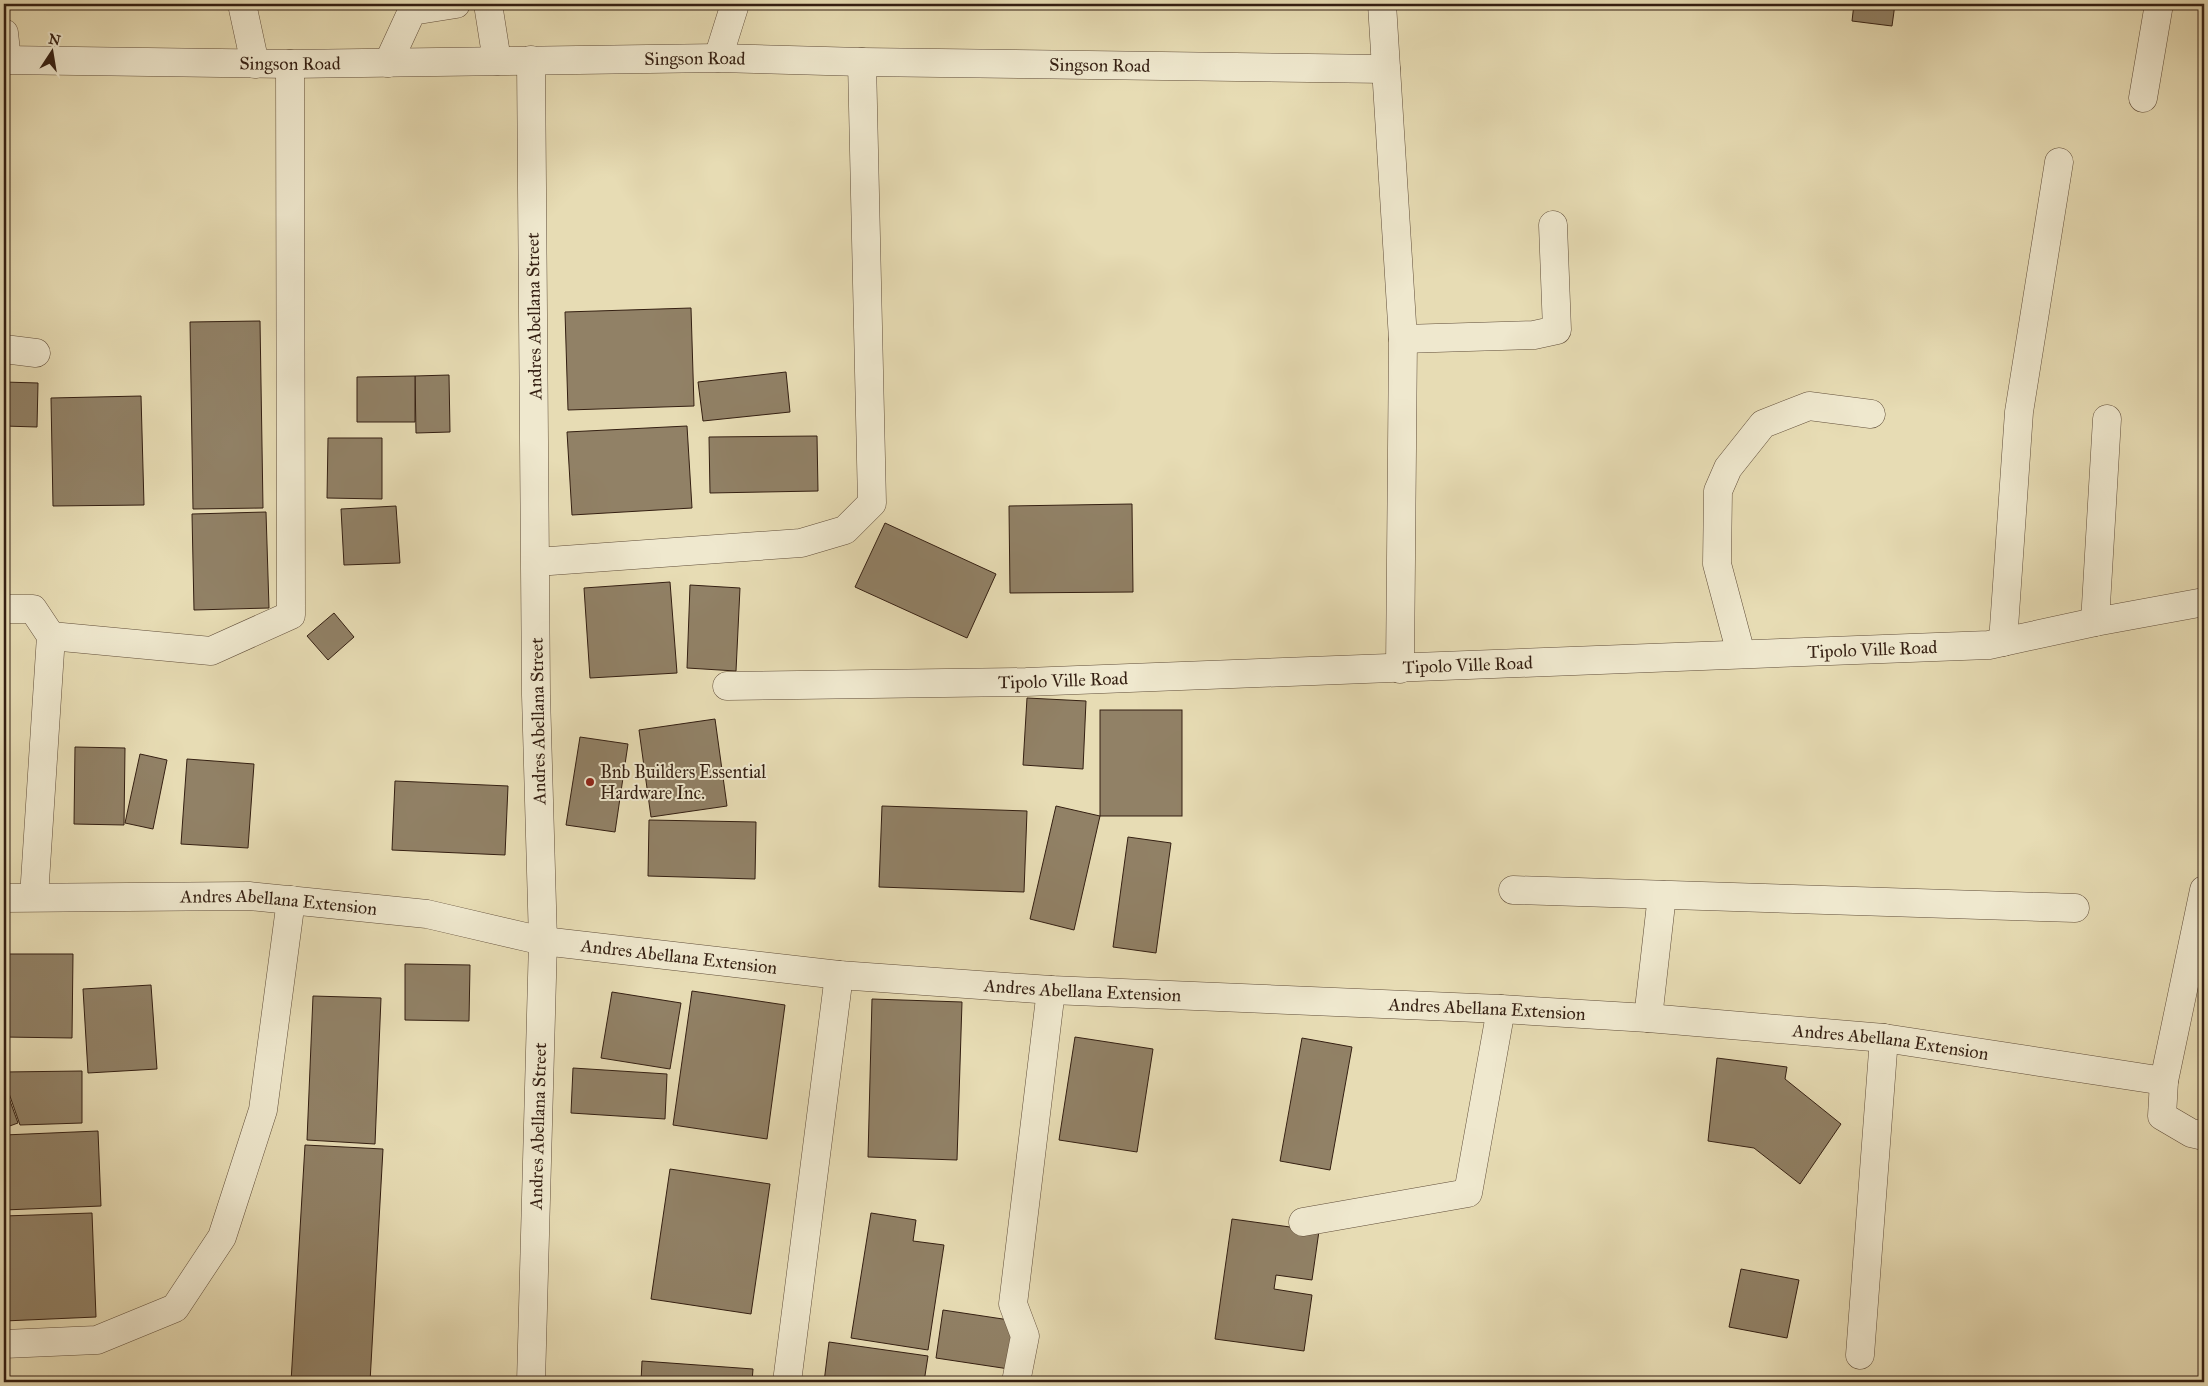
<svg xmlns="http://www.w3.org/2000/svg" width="2208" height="1386" font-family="'IM FELL Great Primer',serif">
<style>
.building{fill:#918166;stroke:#341f12}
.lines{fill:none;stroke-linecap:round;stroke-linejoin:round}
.minor-casing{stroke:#614e3a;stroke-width:29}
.minor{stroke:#efe8ce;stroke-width:28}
.poi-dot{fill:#8f2418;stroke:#efe8ce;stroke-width:2}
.labels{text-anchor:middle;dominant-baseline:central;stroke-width:4;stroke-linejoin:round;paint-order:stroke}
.street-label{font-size:18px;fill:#341f12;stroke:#efe8ce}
.poi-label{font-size:18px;fill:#341f12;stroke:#efe8ce;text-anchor:start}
</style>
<rect width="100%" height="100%" fill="#e7dcb4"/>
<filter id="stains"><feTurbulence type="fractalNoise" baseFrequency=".004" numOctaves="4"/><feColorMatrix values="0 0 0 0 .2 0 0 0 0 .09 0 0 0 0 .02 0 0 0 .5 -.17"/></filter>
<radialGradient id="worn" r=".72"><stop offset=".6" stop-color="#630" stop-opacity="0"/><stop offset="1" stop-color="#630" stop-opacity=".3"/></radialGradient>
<g class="building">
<path d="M 1854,4 L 1895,4 L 1892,26 L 1852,21 Z"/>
<path d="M 2204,261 L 2204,287 L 2199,286 Z"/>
<path d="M 691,308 L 694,406 L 568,410 L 565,312 Z"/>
<path d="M 260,321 L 263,508 L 193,509 L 190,322 Z"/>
<path d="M 786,372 L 790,412 L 703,421 L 698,382 Z"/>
<path d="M 449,375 L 450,432 L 416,433 L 415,376 Z"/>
<path d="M 415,376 L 415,422 L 357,422 L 357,377 Z"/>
<path d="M 4,382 L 38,383 L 37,427 L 4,426 Z"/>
<path d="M 141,396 L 144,505 L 53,506 L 51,398 Z"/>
<path d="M 687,426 L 692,508 L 572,515 L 567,432 Z"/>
<path d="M 817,436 L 818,491 L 710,493 L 709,437 Z"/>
<path d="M 328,438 L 382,438 L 382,499 L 327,498 Z"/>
<path d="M 1132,504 L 1133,592 L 1010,593 L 1009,506 Z"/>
<path d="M 396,506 L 400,563 L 344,565 L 341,509 Z"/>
<path d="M 266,512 L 269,608 L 194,610 L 192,514 Z"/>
<path d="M 885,523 L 996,574 L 967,638 L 855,587 Z"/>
<path d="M 670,582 L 677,673 L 590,678 L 584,588 Z"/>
<path d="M 690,585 L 740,588 L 736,671 L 687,668 Z"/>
<path d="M 334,613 L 354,637 L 328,660 L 307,636 Z"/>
<path d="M 1027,698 L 1086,701 L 1083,769 L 1023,765 Z"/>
<rect x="1100" y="710" width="82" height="106"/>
<path d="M 715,719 L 727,806 L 651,817 L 639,730 Z"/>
<path d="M 580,737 L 628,744 L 615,832 L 566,825 Z"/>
<path d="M 75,747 L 125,748 L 124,825 L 74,824 Z"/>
<path d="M 140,754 L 167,760 L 153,829 L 125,823 Z"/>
<path d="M 187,759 L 254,764 L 248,848 L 181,844 Z"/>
<path d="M 395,781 L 508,786 L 505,855 L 392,850 Z"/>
<path d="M 882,806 L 1027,811 L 1024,892 L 879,887 Z"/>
<path d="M 1056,806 L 1100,816 L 1074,930 L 1030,919 Z"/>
<path d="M 649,820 L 756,822 L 755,879 L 648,876 Z"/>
<path d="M 1128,837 L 1171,843 L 1156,953 L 1113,947 Z"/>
<path d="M 4,954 L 73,954 L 72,1038 L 4,1037 Z"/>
<path d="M 405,964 L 470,965 L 469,1021 L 405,1020 Z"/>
<path d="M 151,985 L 157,1069 L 88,1073 L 83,989 Z"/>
<path d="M 692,991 L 785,1005 L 767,1139 L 673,1125 Z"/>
<path d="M 612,992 L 681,1003 L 670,1069 L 601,1058 Z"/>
<path d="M 313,996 L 381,998 L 375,1144 L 307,1140 Z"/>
<path d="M 872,999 L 962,1002 L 957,1160 L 868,1157 Z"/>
<path d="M 1075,1037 L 1153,1049 L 1137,1152 L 1059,1140 Z"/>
<path d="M 1302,1038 L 1352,1047 L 1330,1170 L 1280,1161 Z"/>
<path d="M 1717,1058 L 1787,1067 L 1785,1079 L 1841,1124 L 1800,1184 L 1754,1148 L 1708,1141 Z"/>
<path d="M 573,1068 L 667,1074 L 665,1119 L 571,1113 Z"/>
<path d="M 82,1071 L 82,1123 L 20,1125 L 4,1079 L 4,1072 Z"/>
<path d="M 4,1084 L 18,1123 L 4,1128 Z"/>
<path d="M 98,1131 L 101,1206 L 4,1210 L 4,1135 Z"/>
<path d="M 305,1145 L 383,1149 L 370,1382 L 291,1382 Z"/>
<path d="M 670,1169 L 770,1184 L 751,1314 L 651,1299 Z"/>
<path d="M 92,1213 L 96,1317 L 4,1321 L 4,1216 Z"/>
<path d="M 871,1213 L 916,1220 L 913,1241 L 944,1245 L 928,1350 L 851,1338 Z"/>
<path d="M 1232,1219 L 1319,1231 L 1312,1280 L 1276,1275 L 1274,1289 L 1312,1295 L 1304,1351 L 1215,1339 Z"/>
<path d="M 1741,1269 L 1799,1280 L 1787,1338 L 1729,1327 Z"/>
<path d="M 943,1310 L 1016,1321 L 1009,1369 L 936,1358 Z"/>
<path d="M 829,1342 L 928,1356 L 924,1382 L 824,1382 Z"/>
<path d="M 642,1361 L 753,1369 L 752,1382 L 641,1382 Z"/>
</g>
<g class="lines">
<g class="minor-casing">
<g id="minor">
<path d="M 242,4 L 255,64"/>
<path d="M 488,4 L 497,61"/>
<path d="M 1382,4 L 1403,339 L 1400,669"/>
<path d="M 4,33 L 7,60"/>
<path d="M 718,58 L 735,4"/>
<path id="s1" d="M 4,60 L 290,64 L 718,58 L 862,62 L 1386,69"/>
<path d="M 388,63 L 412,11 L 456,4"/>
<path d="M 2143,98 L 2159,4"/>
<path d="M 1403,339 L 1534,335 L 1557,330 L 1553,225"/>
<path d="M 4,349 L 36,353"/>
<path d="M 536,562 L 801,543 L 845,530 L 872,503 L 862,62"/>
<path d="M 4,609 L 33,609 L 51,636 L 34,897"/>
<path d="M 2095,622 L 2107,419"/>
<path d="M 51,636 L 211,651 L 291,615 L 290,64"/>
<path d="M 2003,642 L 2019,412 L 2059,162"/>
<path d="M 1741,654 L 1717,564 L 1718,491 L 1728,468 L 1763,424 L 1809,406 L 1871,414"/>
<path id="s2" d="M 727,686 L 1026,682 L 1989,645 L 2095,622 L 2204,602"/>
<path d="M 1513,890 L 2075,908"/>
<path d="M 2204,890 L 2164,1081 L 2162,1116 L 2191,1133 L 2204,1136"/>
<path id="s3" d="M 4,898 L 249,896 L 427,914 L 543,941 L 839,975 L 1051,990 L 1501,1009 L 1648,1018 L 1884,1038 L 2164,1081"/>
<path d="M 1648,1018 L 1662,895"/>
<path d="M 1303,1222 L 1468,1193 L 1501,1009"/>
<path d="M 4,1344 L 97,1340 L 175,1308 L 222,1237 L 263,1110 L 291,900"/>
<path d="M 1860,1355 L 1884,1038"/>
<path id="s4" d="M 531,1382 L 543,941 L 536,695 L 531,60"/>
<path d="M 787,1382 L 839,975"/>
<path d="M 1016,1382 L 1025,1336 L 1013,1304 L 1051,990"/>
</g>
</g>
<use href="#minor" class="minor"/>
</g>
<circle class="poi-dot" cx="590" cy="782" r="5"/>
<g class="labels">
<g class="street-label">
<text stroke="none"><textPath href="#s1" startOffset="691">Singson Road</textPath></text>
<text stroke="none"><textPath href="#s1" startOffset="286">Singson Road</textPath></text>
<text stroke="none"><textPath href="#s1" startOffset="1096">Singson Road</textPath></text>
<text transform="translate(534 316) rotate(-91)">Andres Abellana Street</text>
<text stroke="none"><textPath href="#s2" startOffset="1146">Tipolo Ville Road</textPath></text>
<text stroke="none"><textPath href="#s2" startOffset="741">Tipolo Ville Road</textPath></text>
<text stroke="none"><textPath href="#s2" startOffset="336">Tipolo Ville Road</textPath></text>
<text transform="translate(538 721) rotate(-91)">Andres Abellana Street</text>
<text stroke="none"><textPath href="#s3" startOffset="275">Andres Abellana Extension</textPath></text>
<text stroke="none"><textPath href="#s3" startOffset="680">Andres Abellana Extension</textPath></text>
<text stroke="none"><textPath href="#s3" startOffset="1085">Andres Abellana Extension</textPath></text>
<text stroke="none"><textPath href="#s3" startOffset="1490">Andres Abellana Extension</textPath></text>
<text stroke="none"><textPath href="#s3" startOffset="1895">Andres Abellana Extension</textPath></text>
<text stroke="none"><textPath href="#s4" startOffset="256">Andres Abellana Street</textPath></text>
</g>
<g class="poi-label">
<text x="600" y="772">Bnb Builders Essential<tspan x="600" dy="21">Hardware Inc.</tspan></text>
</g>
</g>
<rect width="2208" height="1386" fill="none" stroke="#e7dcb4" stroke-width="20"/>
<rect x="5" y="5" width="2198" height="1376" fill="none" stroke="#341f12" stroke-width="2.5"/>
<rect x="10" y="10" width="2188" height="1366" fill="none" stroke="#341f12"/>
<g transform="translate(52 52) rotate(12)" stroke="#efe8ce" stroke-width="4" paint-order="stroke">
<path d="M0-4L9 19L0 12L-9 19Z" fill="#341f12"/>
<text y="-8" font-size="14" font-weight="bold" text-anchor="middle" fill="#341f12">N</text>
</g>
<rect width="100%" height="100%" filter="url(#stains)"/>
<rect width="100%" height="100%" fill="url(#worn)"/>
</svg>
